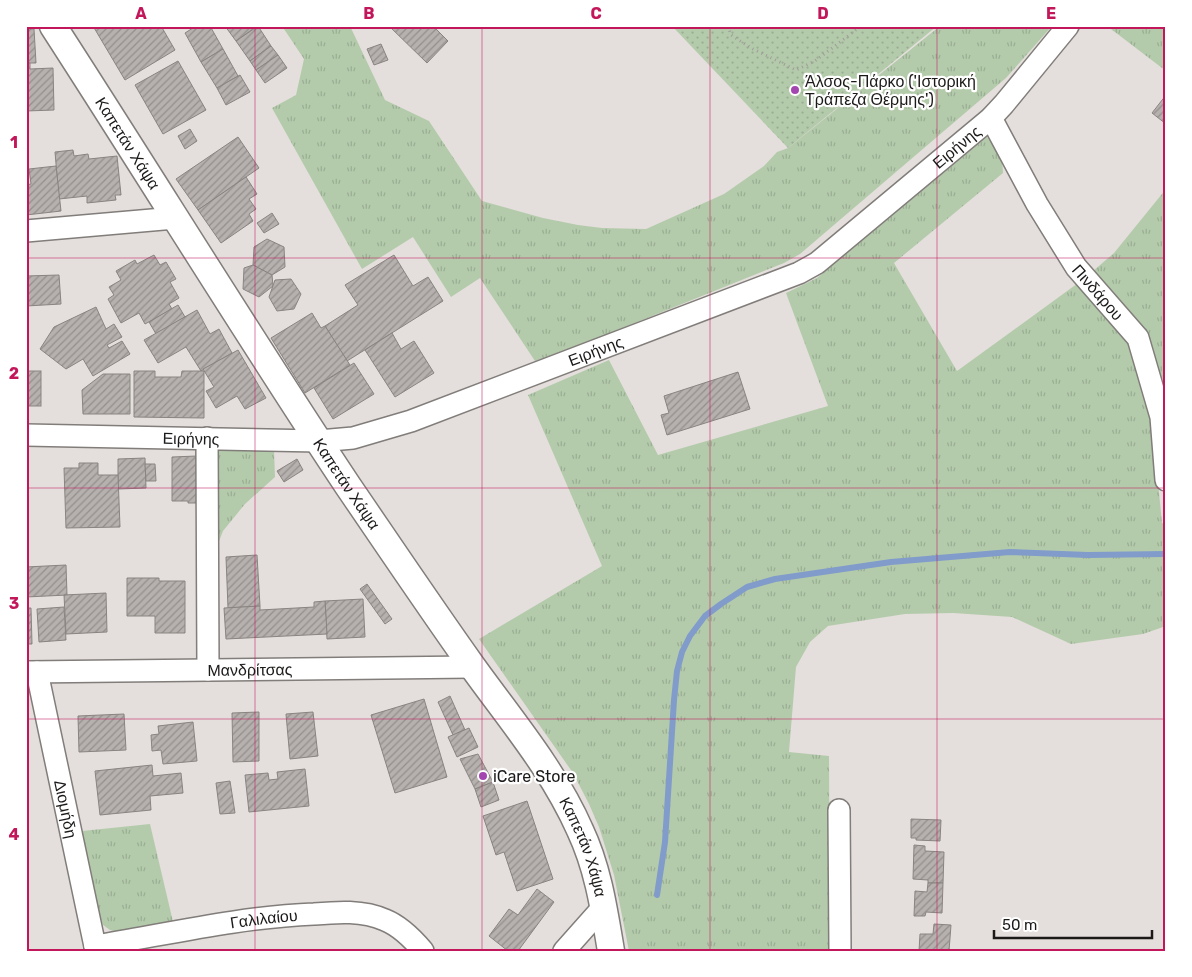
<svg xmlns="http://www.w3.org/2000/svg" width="1192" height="977" font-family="Rubik,sans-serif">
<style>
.grass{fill:url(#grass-tufts)}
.park{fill:url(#park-dots)}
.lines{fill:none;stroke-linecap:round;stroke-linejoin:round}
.stream{stroke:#819cca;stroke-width:6}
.building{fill:url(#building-hatch);stroke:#898481}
.minor-casing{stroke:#817d7a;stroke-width:24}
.major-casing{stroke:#817d7a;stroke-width:29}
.path{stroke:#9f9b99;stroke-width:3;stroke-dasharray:1 4;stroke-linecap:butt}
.minor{stroke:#fff;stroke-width:21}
.major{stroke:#fff;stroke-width:26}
.grid{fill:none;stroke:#c2185b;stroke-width:1;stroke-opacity:0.55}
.poi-dot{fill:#a346b0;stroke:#fff;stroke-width:2}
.labels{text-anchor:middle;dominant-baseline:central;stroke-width:4.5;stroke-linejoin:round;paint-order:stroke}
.poi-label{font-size:16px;fill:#1c1a19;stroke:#fff;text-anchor:start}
.street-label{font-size:16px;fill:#1c1a19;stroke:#fff}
.neatline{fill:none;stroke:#c2185b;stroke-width:2}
.grid-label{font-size:16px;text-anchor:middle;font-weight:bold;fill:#c2185b}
</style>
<defs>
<pattern id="grass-tufts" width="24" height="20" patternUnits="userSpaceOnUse" patternTransform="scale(1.25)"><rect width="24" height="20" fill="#b4cbab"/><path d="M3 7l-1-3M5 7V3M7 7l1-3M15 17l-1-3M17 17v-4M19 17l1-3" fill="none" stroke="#9aae93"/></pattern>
<pattern id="park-dots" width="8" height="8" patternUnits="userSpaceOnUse" patternTransform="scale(1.25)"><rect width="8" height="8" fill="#b4cbab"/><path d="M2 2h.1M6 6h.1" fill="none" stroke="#9aae93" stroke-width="1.8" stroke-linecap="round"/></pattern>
<pattern id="building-hatch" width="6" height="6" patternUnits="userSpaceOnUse" patternTransform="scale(1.25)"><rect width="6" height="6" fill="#b6b1ae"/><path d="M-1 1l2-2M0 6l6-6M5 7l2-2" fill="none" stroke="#938f8d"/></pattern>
</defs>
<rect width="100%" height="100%" fill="#e4dfdc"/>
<g class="grass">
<path d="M 282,26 L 350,26 L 385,100 L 429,121 L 482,201 L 543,218 L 578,225 L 602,228 L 646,229 L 724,194 L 764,166 L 777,152 L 788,148 L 940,26 L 1052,26 L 1006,78 L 800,254 L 784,263 L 595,339 L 535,361 L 480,278 L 451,297 L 413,237 L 362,269 L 272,108 L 296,95 L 304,59 Z"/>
<path d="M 1107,26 L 1166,26 L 1166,71 Z"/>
<path d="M 987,137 C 998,146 1003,159 1003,173 L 894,263 L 957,371 L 1085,278 L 1114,253 L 1166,189 L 1166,376 L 1142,393 L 1152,421 L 1162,523 L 1166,524 L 1166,626 L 1143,634 L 1071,644 L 1012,617 L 953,613 L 905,614 L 828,626 L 810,642 L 796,667 L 789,752 L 829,756 L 830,951 L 629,951 L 614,875 L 599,827 L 589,804 L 573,773 L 479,639 L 602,566 L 528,395 L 609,360 L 658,455 L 828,406 L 786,293 L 817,278 Z"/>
<path d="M 218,446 L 274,450 L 275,477 L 245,504 L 223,531 L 214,554 L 215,456 Z"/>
<path d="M 150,824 L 174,926 L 122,933 L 110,930 L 103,925 L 92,896 L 82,831 Z"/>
</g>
<path class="park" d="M 672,26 L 937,26 L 788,148 Z"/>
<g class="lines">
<path class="stream" d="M 657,895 L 665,842 L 674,700 L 677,671 L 682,652 L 690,636 L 705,616 L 721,604 L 747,587 L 775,579 L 891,562 L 1010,552 L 1088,555 L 1166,554"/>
</g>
<g class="building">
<path d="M 93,26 L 161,26 L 175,50 L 125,80 Z"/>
<path d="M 196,26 L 210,26 L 223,49 L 201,62 L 185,33 Z"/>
<path d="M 225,26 L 257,26 L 236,41 Z"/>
<path d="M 258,26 L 271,46 L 250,61 L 236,41 Z"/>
<path d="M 389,26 L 433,26 L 448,41 L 427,63 Z"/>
<path d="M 26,29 L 34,29 L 36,63 L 26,63 Z"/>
<path d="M 381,44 L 388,60 L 374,65 L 367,49 Z"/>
<path d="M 271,46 L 278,55 L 256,70 L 250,61 Z"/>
<path d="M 223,49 L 238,76 L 217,88 L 201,62 Z"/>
<path d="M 278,55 L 287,68 L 265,83 L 256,70 Z"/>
<path d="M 178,61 L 206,110 L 163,134 L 135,85 Z"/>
<path d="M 26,63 L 30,63 L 30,69 L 53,68 L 54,110 L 26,111 Z"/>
<path d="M 240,75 L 250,92 L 226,105 L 217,88 Z"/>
<path d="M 1166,95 L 1166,124 L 1152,113 Z"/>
<path d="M 190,129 L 197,141 L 185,149 L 178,136 Z"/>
<path d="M 238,137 L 259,168 L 198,210 L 176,179 Z"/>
<path d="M 73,150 L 74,156 L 88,154 L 89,159 L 117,156 L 121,195 L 115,195 L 116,200 L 87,203 L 87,196 L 59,199 L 55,152 Z"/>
<path d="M 56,166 L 61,211 L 26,215 L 26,185 L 31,184 L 29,169 Z"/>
<path d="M 246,177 L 257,194 L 249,199 L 256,209 L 249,214 L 253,221 L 221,243 L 198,210 Z"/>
<path d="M 272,213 L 279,224 L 264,233 L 257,223 Z"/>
<path d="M 267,239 L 284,247 L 285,267 L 272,275 L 253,265 L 254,247 Z"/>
<path d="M 154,255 L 160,265 L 166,262 L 176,279 L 170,282 L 179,298 L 169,304 L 172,309 L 145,324 L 139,313 L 121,323 L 108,299 L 114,295 L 109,287 L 121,280 L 116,271 L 135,260 L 137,264 Z"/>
<path d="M 394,255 L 413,286 L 428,277 L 443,301 L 347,361 L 325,326 L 358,305 L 345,285 Z"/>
<path d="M 253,265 L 272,275 L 273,286 L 259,297 L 243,289 L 244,268 Z"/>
<path d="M 59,275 L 61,304 L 26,306 L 26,276 Z"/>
<path d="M 291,279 L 301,294 L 294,309 L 277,311 L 269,297 L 275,280 Z"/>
<path d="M 178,305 L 185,317 L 156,334 L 149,322 Z"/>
<path d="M 96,307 L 106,329 L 114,324 L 122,337 L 107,345 L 109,348 L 122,341 L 130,354 L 93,376 L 83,359 L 66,369 L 40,349 L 54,327 Z"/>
<path d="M 197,310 L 210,334 L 219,329 L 232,353 L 201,371 L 186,347 L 158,363 L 144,340 Z"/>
<path d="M 312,313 L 321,328 L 325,326 L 350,365 L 305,393 L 271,338 Z"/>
<path d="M 392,333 L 401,349 L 414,341 L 434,373 L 395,397 L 365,350 Z"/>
<path d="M 238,350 L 266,398 L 245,409 L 237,396 L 216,408 L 206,391 L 214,387 L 203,369 Z"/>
<path d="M 354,363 L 374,394 L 333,419 L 314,388 Z"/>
<rect x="26" y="371" width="15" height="35"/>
<path d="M 134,371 L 155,371 L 155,377 L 181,377 L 182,371 L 204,371 L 204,418 L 134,417 Z"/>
<path d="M 738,372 L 750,409 L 667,435 L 661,415 L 669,413 L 664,396 Z"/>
<path d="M 103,374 L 130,374 L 130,414 L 83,414 L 82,390 Z"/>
<path d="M 197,456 L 197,503 L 188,503 L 188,501 L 172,501 L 172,457 Z"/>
<path d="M 145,458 L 146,488 L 118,489 L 118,459 Z"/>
<path d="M 297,459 L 303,470 L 284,482 L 277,471 Z"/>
<path d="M 79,463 L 98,463 L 98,475 L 118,475 L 120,527 L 66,528 L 64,468 L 79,468 Z"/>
<path d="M 145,464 L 155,464 L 156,481 L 146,481 Z"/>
<path d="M 257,555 L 260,606 L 228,608 L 226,557 Z"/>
<path d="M 66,565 L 67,595 L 26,597 L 26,567 Z"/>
<path d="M 127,578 L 159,578 L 159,581 L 185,581 L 185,633 L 155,633 L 155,616 L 127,616 Z"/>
<path d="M 367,584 L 392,619 L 385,624 L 360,589 Z"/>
<path d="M 106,593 L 107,632 L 66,634 L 64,595 Z"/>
<path d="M 363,599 L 365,637 L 327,639 L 325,601 Z"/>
<path d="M 325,601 L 327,634 L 226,639 L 224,608 L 260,606 L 260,610 L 314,607 L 314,602 Z"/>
<path d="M 64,607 L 66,640 L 39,642 L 37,609 Z"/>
<path d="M 26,608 L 31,608 L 32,644 L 26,644 Z"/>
<path d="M 450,696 L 465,730 L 453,735 L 438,702 Z"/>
<path d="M 424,699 L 447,777 L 395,793 L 371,715 Z"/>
<path d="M 259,712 L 259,761 L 233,762 L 232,713 Z"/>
<path d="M 313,712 L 318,756 L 290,759 L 286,714 Z"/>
<path d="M 124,714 L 126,750 L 79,752 L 78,716 Z"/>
<path d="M 193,722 L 197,761 L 163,764 L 161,750 L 152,751 L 151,735 L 159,734 L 158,726 Z"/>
<path d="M 469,728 L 478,747 L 457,757 L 448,737 Z"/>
<path d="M 478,754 L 493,782 L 475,789 L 460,759 Z"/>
<path d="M 152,765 L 153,776 L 181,773 L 183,793 L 150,796 L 151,810 L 100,815 L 95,771 Z"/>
<path d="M 305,769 L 309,806 L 249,812 L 245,775 L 268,773 L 269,780 L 278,779 L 277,772 Z"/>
<path d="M 230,781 L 235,813 L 220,814 L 216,783 Z"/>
<path d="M 493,782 L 499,800 L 481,807 L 475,789 Z"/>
<path d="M 527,801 L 553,879 L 517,891 L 504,852 L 496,855 L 483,816 Z"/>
<path d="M 911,819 L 941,820 L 940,841 L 916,840 L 916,838 L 911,838 Z"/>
<path d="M 914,845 L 925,846 L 925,851 L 944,852 L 943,883 L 928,883 L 928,880 L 913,879 Z"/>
<path d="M 928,883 L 943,883 L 942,913 L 926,912 L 925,916 L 914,916 L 915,891 L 927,892 Z"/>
<path d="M 537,889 L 554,902 L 518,951 L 508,951 L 489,936 L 509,909 L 518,915 Z"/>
<path d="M 934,924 L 951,925 L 949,951 L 919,951 L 920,934 L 933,934 Z"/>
</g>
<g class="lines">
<g class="minor-casing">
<g id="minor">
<path id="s1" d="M 991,118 L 1037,204 L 1076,267 L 1138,338 L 1161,417 L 1166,480"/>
<path d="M 26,231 L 175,218"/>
<path id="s2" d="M 26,435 L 319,441 L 353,438 L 411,421 L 799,273 L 817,263 L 991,118 L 1004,104 L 1068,26"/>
<path d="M 207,438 L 208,670"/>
<path id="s3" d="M 26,672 L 472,667"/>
<path id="s4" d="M 37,672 L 96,951"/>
<path d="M 839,810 L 840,951"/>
<path id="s5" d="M 95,946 C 168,934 240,917 314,914 C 337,912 363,910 385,920 C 400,926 412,938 423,951"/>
<path d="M 564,951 L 604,906"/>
</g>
</g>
<g class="major-casing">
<g id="major">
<path id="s6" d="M 53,26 C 152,179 247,334 348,486 C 389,546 430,607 472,666 C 510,719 553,769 580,830 C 598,868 604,909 611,951"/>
</g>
</g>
<path class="path" d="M 728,26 L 731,35 L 753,49 L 796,70 L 815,61 L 861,26"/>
<use href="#minor" class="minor"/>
<use href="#major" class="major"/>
</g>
<path class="grid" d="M 255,26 L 255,951M 482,26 L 482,951M 710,26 L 710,951M 937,26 L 937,951M 26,258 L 1166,258M 26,488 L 1166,488M 26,719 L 1166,719"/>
<g class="poi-dot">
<circle cx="795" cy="90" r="5"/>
<circle cx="483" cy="776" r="5"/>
</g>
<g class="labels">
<g class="poi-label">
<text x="805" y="81">Άλσος-Πάρκο ('Ιστορική<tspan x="805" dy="18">Τράπεζα Θέρμης')</tspan></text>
<text x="493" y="776">iCare Store</text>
</g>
<g class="street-label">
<text stroke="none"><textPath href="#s6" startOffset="139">Καπετάν Χάψα</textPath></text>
<text stroke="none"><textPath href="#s2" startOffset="1005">Ειρήνης</textPath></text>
<text stroke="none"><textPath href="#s1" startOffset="205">Πινδάρου</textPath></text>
<text stroke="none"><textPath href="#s2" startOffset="585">Ειρήνης</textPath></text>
<text stroke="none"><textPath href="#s2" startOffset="165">Ειρήνης</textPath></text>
<text stroke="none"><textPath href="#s6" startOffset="544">Καπετάν Χάψα</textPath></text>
<text stroke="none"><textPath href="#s3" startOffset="224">Μανδρίτσας</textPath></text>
<text stroke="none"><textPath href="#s4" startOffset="140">Διομήδη</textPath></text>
<text stroke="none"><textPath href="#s6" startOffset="979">Καπετάν Χάψα</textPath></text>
<text stroke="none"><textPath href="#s5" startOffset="171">Γαλιλαίου</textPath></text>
</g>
</g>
<rect width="1192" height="977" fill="none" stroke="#ffffff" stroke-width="55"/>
<path d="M994 930v8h158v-8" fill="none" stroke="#1c1a19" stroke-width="2.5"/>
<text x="1002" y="930" font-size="15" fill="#1c1a19" stroke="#ffffff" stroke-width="4" paint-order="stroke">50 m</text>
<rect x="28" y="28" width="1136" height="922" class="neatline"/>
<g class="grid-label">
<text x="141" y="19">A</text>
<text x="369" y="19">B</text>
<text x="596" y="19">C</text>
<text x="823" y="19">D</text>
<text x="1051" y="19">E</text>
<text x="14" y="148">1</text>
<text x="14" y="379">2</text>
<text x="14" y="609">3</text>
<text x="14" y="840">4</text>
</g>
</svg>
